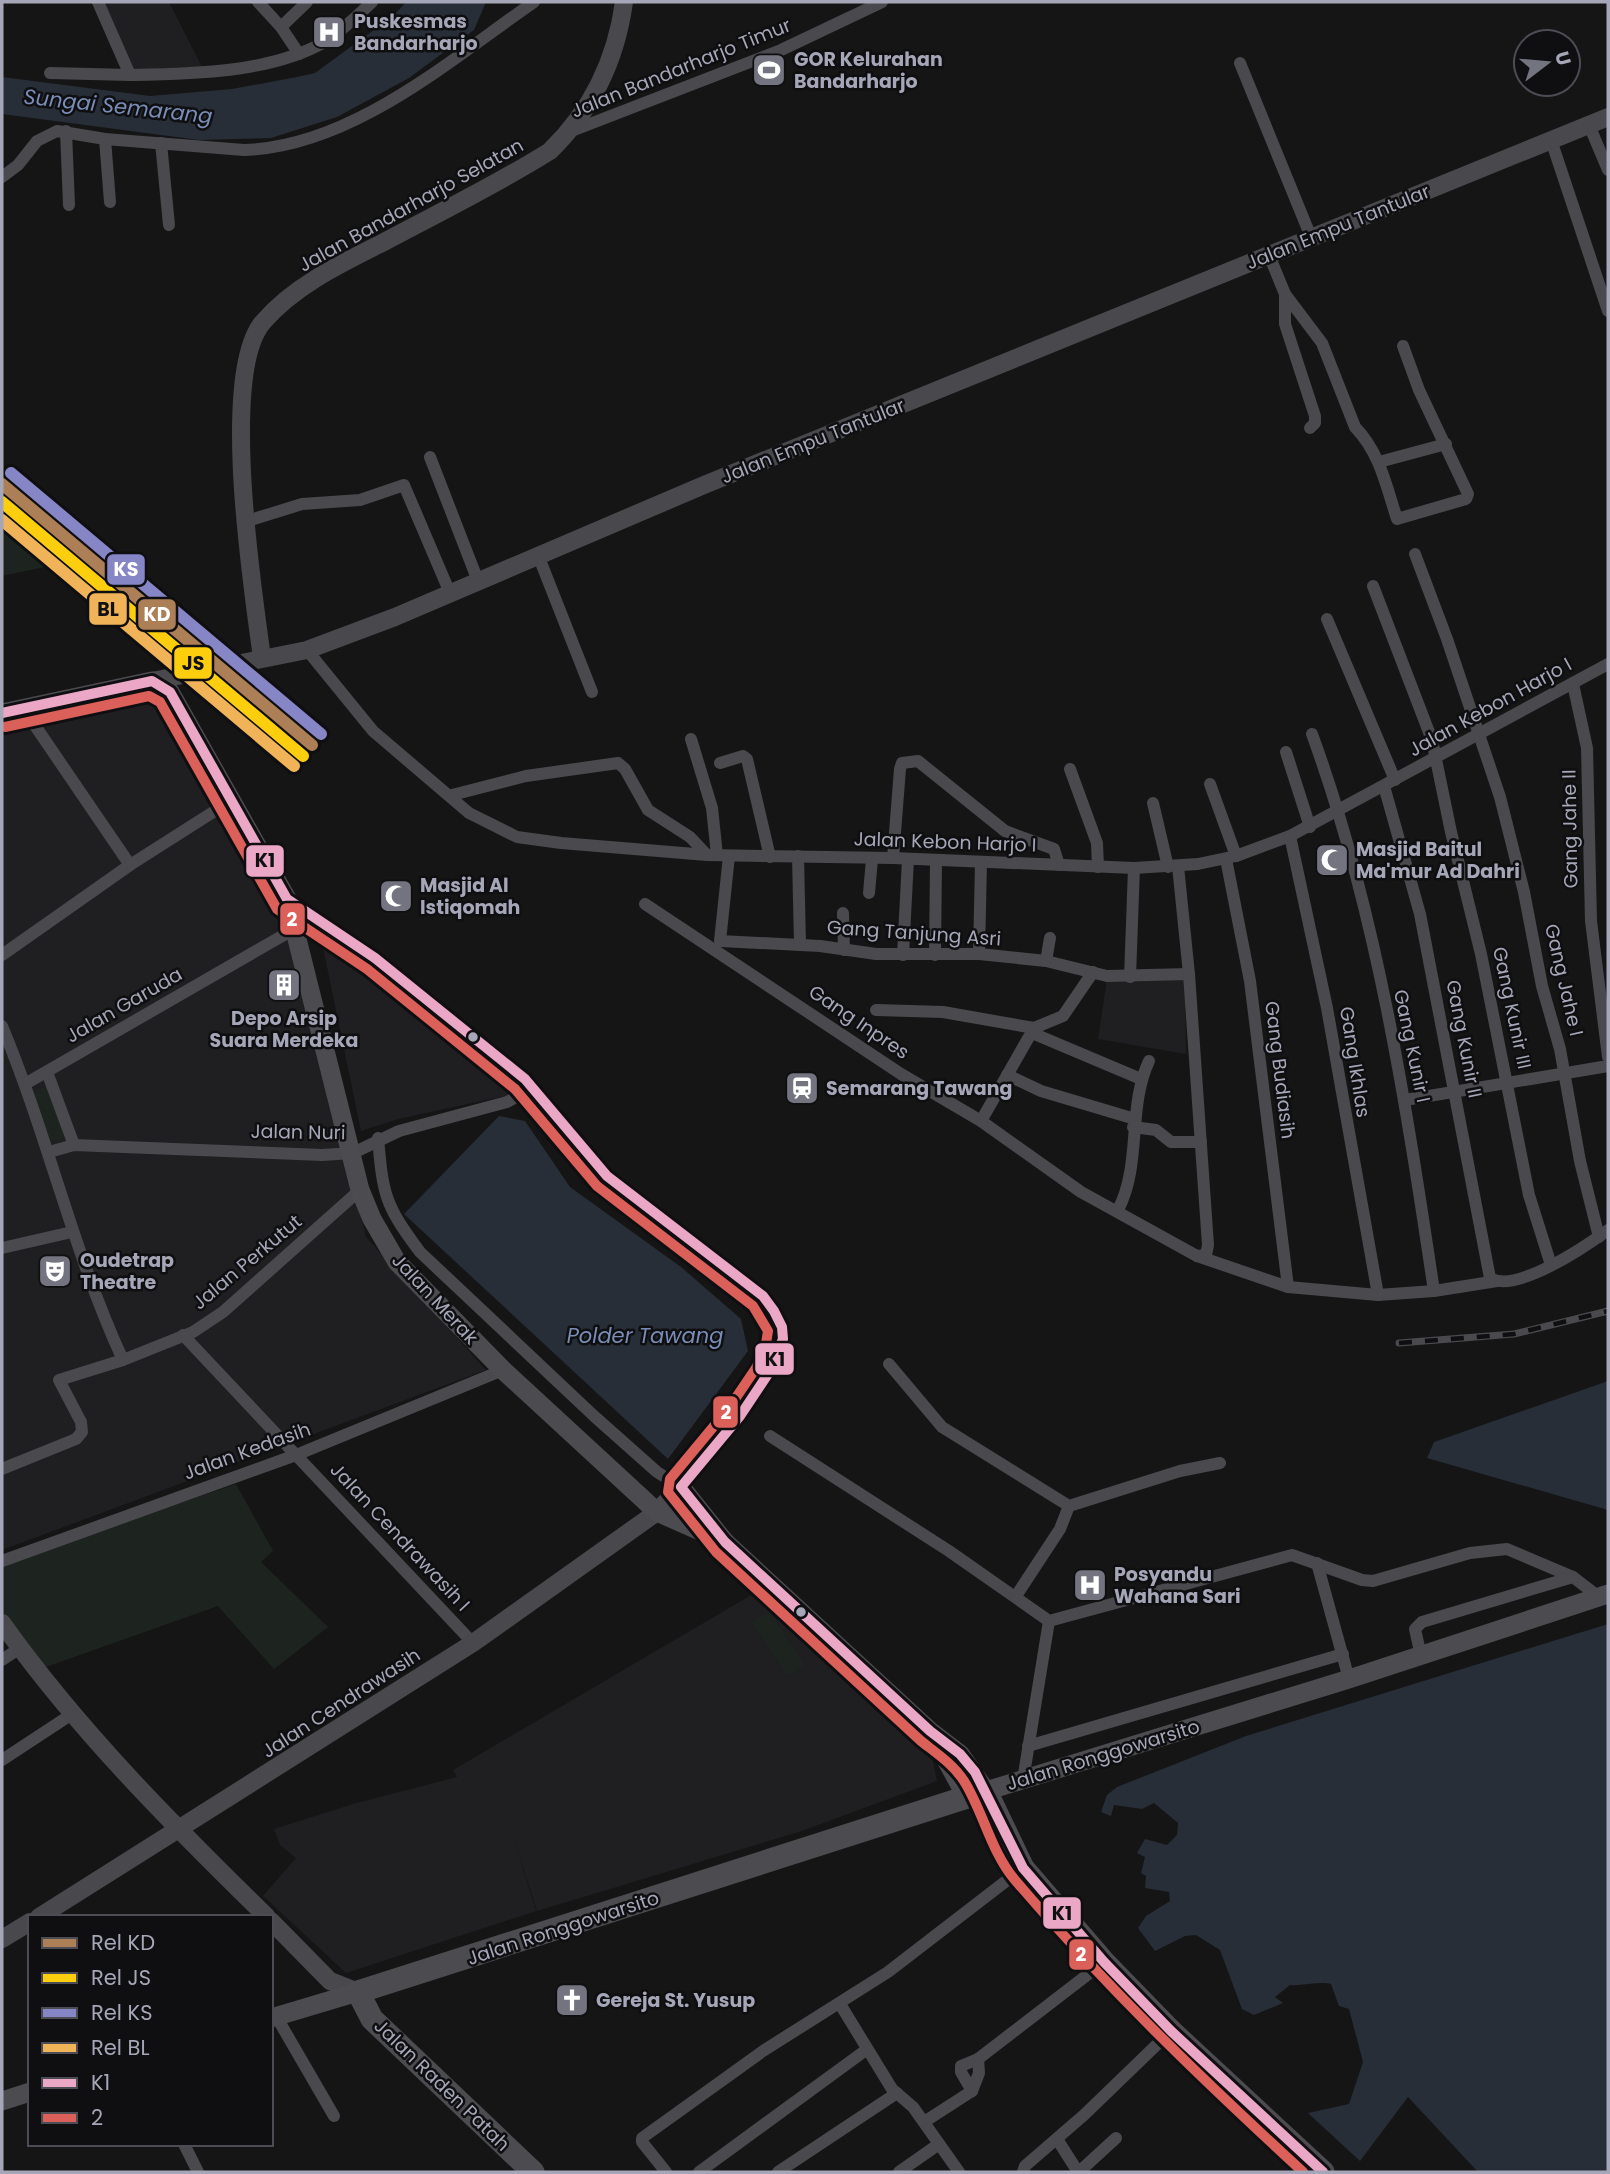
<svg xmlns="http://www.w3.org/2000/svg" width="1610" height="2174" font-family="Poppins,sans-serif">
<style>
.built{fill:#1f1f21}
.green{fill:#1d241f}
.water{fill:#272e38}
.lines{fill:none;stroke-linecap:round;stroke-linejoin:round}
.street{stroke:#49494e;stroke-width:12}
.secondary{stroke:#48484d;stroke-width:18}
.primary{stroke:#4c4c50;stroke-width:19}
.highway{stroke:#4b4b50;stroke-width:23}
.rail-casing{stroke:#4a4a4e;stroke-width:7}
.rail{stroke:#0f0f11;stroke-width:4.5;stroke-dasharray:13;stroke-linecap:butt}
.bus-1-casing{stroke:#0f0f11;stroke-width:16}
.bus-2-casing{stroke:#0f0f11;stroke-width:16}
.bus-1{stroke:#eba7c6;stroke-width:10}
.bus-2{stroke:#dc605a;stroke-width:10}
.rail-1-casing{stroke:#0f0f11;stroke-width:18}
.rail-2-casing{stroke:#0f0f11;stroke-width:18}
.rail-3-casing{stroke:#0f0f11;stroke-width:18}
.rail-4-casing{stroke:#0f0f11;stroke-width:18}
.rail-1{stroke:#ac7f56;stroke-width:12}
.rail-2{stroke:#fcce0d;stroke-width:12}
.rail-3{stroke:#8685c6;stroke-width:12}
.rail-4{stroke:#f0b357;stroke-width:12}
.bus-dot{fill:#a5a7b8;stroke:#0f0f11;stroke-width:2.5}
.labels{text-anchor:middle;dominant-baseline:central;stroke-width:5;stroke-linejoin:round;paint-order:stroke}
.poi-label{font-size:19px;font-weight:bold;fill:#a5a7b8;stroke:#0f0f11;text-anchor:start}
.street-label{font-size:19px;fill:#a5a7b8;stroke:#0f0f11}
.water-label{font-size:21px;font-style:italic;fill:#798db6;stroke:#0f0f11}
.line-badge{stroke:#0f0f11;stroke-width:2.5}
.badge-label{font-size:19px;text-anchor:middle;font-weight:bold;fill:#fff}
.pale-badge-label{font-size:19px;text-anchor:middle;font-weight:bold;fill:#111}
</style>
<rect width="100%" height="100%" fill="#151515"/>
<g class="built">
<path d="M 104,2 L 169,2 L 202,67 L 133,70 Z"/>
<path d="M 138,694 L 161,702 L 238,829 L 287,921 L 366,1237 L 486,1370 L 2,1550 L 2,730 Z"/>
<path d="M 321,938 L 507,1080 L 511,1091 L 505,1096 L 398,1119 L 361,1131 Z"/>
<path d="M 1185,975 L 1186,1054 L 1098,1039 L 1107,979 Z"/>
<path d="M 753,1594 L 932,1756 L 937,1781 L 802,1831 L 537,1911 L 514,1839 L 536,1911 L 346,1973 L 263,1896 L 296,1858 L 280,1845 L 274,1829 L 353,1804 L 457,1777 L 453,1770 Z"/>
</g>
<g class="green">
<path d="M 2,507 L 68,562 L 2,576 Z"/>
<path d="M 51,1085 L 70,1135 L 51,1143 L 31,1093 Z"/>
<path d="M 236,1484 L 273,1551 L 261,1562 L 328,1627 L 274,1669 L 218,1606 L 43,1668 L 2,1621 L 2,1564 Z"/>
<path d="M 769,1612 L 805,1665 L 788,1676 L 752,1623 Z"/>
</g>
<g class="water">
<path d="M 406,2 L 486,2 L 474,30 L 409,78 L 337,117 L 271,138 L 199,140 L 2,114 L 2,77 L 150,96 L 232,89 L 297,77 L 315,73 L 393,16 Z"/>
<path d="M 499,1116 L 525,1121 L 570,1187 L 681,1267 L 741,1319 L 748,1351 L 668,1459 L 404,1214 Z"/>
<path d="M 1608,1381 L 1608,1510 L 1427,1458 L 1434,1442 Z"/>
<path d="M 1608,1624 L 1608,2172 L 1478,2172 L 1408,2097 L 1360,2161 L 1308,2113 L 1349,2104 L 1363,2062 L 1349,2009 L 1339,2006 L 1331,1984 C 1320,1981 1303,1986 1290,1985 L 1275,1997 L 1283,2003 L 1254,2015 L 1242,2009 L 1220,1950 L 1196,1935 L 1185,1936 L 1155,1951 L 1138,1928 L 1146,1916 L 1170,1901 L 1169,1892 L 1145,1888 L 1146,1876 L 1141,1873 L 1145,1857 L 1137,1853 L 1145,1839 L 1167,1845 L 1177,1835 L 1178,1823 L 1154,1803 L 1142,1809 L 1114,1805 L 1111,1816 L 1101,1812 L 1107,1795 L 1117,1787 L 1246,1736 Z"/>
</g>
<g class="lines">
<g class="street">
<path d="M 98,2 L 130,75 C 191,74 272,73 326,41 C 343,30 358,15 372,2"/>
<path d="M 258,2 L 281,27 L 299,54"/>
<path d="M 281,27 L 307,2"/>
<path d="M 1240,63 L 1311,237"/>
<path d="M 50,73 L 130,75"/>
<path d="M 1589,125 L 1608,170"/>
<path d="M 66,131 L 69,205"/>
<path d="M 569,132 L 781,50 L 882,2"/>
<path d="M 105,139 L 110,202"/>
<path d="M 1551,140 L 1608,311"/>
<path d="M 161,143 L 169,225"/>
<path d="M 2,177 L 18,165 L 37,141 L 57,131 L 105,139 L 244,150 C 351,147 450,60 534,2"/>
<path d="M 1269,255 L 1285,294 L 1285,324 L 1315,416 L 1315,423 L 1310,428"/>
<path d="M 1285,294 L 1322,343 L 1355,427 C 1380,453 1386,485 1397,519 L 1466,499 L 1468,494 L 1419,390 L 1403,346"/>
<path d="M 430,457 L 478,581"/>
<path d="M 1379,462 L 1446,444"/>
<path d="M 244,522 L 302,504 L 360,500 L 404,485 L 450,593"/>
<path d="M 1415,554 L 1447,639 L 1500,797 L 1524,892 L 1542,986 L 1560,1049 L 1580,1161 L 1599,1237"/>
<path d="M 538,555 L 592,692"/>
<path d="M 1373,586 L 1432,740 L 1451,832 L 1481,954 L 1529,1195 L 1551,1265"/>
<path d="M 1327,619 L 1395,780"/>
<path d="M 307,650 L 373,731 L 469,813 L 517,837 L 561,843 L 707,855 L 893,858 L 1134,868 L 1198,864 L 1236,856 L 1290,836 L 1608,664"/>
<path d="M 1573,684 L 1587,748 L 1591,921 L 1608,1057"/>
<path d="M 23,708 L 130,865"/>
<path d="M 1312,734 C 1377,912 1406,1104 1434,1291"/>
<path d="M 691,739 L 712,808 L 717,855"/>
<path d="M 1286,752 L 1310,827"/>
<path d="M 720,763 L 743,756 L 747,759 L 770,857"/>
<path d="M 1070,769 L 1097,843 L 1098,867"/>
<path d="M 1210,784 L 1236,856"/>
<path d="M 1384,786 L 1420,914 L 1490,1278 C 1516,1294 1586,1246 1608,1230"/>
<path d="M 452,795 L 526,776 L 618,763 L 625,769 L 648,810 L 690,837 L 707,855"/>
<path d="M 1153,803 L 1168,867"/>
<path d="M 1290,836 L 1327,1008 L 1378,1295"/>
<path d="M 729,856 L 720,941 L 820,946 L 876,954 L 979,954 L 1046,961 L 1107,976 L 1189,974"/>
<path d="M 798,856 L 800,945"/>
<path d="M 893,858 L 900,769 L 902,763 L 918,761 L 1005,831 L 1054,849 L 1059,865"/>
<path d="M 1226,859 L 1250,981 L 1288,1287"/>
<path d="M 1178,866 L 1189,974 L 1208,1245 L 1206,1255 L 1197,1256"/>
<path d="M 869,893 L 872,859"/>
<path d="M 645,904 L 901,1074 L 981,1121 L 1081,1192 L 1197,1256 L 1288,1287 L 1378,1295 L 1434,1291 L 1497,1281"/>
<path d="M 843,913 L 844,950"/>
<path d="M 979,954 L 981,862"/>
<path d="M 2,955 L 130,865 L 232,800"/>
<path d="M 903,955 L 908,859"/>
<path d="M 935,955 L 936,861"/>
<path d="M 1046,961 L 1050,938"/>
<path d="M 1130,977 L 1134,868"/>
<path d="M 876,1010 L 943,1012 L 1034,1028 L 981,1121"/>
<path d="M 2,1026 C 48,1136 73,1252 123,1360 L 193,1332 L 223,1312 L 360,1190"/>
<path d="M 1034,1028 L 1063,1016 L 1093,972"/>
<path d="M 1032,1033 L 1141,1079"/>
<path d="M 47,1072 L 74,1145"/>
<path d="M 1007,1075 L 1041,1091 L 1135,1119"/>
<path d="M 25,1084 L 296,928"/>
<path d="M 1405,1100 L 1608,1066"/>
<path d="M 1133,1127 L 1156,1130 L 1171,1142 L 1201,1142"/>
<path d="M 378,1138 C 383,1196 385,1205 420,1252 L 594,1416 L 657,1472 L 681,1487"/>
<path d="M 49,1152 L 74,1145 L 322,1155 L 353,1153 L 399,1131 L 507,1102 L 534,1087"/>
<path d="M 1118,1210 C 1142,1164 1127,1108 1149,1061"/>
<path d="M 2,1248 L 72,1232"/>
<path d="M 183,1335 L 473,1643"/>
<path d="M 889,1364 L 942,1427 L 1069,1506 L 1180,1471 L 1220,1463"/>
<path d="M 770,1436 L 949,1551 L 1049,1621 L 1292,1555 L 1362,1580 L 1373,1581 L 1470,1553 L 1507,1549 L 1573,1577 L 1599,1597"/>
<path d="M 2,1469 L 76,1439 L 82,1432 L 81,1422 L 59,1380 L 123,1360"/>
<path d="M 2,1561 L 296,1455 L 503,1370"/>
<path d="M 1317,1563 L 1349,1679"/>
<path d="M 1016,1596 L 1060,1529 L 1069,1506"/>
<path d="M 1421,1656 L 1415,1629 L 1422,1622 L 1573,1577"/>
<path d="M 2,1660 L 20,1648"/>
<path d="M 1028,1746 L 1343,1654"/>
<path d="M 2,1760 L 72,1714"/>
<path d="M 1023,1780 L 1049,1621"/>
<path d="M 840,2004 L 892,2089 L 913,2107 L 959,2172"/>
<path d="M 276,2016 L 334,2116"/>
<path d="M 972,2091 L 961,2072 L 961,2066 L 978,2059 L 1104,1962"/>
<path d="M 972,2091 L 979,2073 L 978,2059"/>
<path d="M 924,2122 L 972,2091"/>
<path d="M 1057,2139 L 1078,2172"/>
<path d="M 184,2144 L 198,2172"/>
<path d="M 666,2172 L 642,2142 L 642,2138 L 763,2051 L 888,1972 L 1023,1868"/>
<path d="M 699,2172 L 866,2050"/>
<path d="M 778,2172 L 897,2093"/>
<path d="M 899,2172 L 939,2144"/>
<path d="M 1023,2172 L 1025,2166 L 1084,2115 L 1171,2031"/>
<path d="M 1079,2172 L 1116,2138"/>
</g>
<g class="secondary">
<path d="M 262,658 C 253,590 219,374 263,322 C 294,286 340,264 382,243 C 438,213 496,185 550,151 C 592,110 616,60 624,2"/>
<path d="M 152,681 L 307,650 L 395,617 L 704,485 L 1608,117"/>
<path d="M 2,1623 C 79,1731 172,1824 267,1917"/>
<path d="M 39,1917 L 473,1643 L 657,1512"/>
<path d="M 271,1921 L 330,1981 L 358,1992"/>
<path d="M 2,1939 L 30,1922"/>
</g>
<g class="primary">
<path d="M 2,713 L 152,681 L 170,692 L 287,899 L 360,1190 L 372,1219 L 397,1262 L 503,1370 L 657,1512 L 725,1542"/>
<path d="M 657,1512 L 681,1487 L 725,1542 L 930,1731 L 960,1754 L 986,1791 L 1349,1679 L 1608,1594"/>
<path d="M 936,1741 L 967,1798"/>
<path d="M 271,2018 L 358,1992"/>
<path d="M 2,2101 L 30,2092"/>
</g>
<path class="highway" d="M 533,2172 L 372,2019 L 358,1992 L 986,1791 L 1023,1868 L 1104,1962 L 1171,2031 L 1323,2172"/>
<g class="rail-casing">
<path id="rail" d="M 1399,1343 L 1514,1334 L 1608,1311"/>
</g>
<use href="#rail" class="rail"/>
<g class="bus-1-casing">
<path id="bus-1" d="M 2,713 L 152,681 L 170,692 L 287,899 L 375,958 L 525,1079 L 607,1176 L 763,1296 L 774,1311 L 782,1327 L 783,1339 L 768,1374 L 740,1416 L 681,1487 L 725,1542 L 930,1731 L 960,1754 L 975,1772 L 1023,1868 L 1104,1962 L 1171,2031 L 1323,2172"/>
</g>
<g class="bus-2-casing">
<path id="bus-2" d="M 5,727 L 149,696 L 160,702 L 277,909 L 367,969 L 515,1089 L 597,1186 L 753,1306 L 768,1331 L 765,1350 L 756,1368 L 729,1408 L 670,1479 L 668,1492 L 716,1552 L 921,1741 C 936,1753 953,1764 964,1781 C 983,1811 991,1852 1015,1880 C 1106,1987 1200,2077 1303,2172"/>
</g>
<use href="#bus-1" class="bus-1"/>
<use href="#bus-2" class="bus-2"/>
<g class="rail-1-casing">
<path id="rail-1" d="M 2,484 L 312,745"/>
</g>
<g class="rail-2-casing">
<path id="rail-2" d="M 2,502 L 303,756"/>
</g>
<g class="rail-3-casing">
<path id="rail-3" d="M 11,473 L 321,734"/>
</g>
<g class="rail-4-casing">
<path id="rail-4" d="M 2,520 L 294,766"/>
</g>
<use href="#rail-1" class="rail-1"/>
<use href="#rail-2" class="rail-2"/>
<use href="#rail-3" class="rail-3"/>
<use href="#rail-4" class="rail-4"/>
</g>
<defs>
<g id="hospital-square" transform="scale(1.75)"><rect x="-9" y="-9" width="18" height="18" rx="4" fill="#73747f" stroke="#0f0f11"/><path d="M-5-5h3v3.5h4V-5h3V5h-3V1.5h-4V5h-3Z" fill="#fff"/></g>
<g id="stadium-square" transform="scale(1.75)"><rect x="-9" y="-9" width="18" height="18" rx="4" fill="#73747f" stroke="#0f0f11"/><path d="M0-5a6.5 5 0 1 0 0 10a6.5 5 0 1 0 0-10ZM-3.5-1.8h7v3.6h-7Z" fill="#fff"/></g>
<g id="mosque-square" transform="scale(1.75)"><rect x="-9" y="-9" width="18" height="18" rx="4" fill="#73747f" stroke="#0f0f11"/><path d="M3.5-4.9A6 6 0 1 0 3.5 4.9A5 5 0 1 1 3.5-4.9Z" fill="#fff"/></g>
<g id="building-square" transform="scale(1.75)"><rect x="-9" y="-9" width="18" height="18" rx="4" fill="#73747f" stroke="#0f0f11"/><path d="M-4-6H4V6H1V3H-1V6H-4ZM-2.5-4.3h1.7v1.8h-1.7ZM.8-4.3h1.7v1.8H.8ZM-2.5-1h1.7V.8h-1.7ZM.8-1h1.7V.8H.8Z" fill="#fff"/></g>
<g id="station-square" transform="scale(1.75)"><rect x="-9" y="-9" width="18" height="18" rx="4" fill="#73747f" stroke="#0f0f11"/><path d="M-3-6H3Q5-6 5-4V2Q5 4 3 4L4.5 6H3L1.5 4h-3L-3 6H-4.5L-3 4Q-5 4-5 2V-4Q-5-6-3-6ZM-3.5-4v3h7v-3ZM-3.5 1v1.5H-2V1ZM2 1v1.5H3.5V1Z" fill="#fff"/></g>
<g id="theatre-square" transform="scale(1.75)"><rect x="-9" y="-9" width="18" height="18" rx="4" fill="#73747f" stroke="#0f0f11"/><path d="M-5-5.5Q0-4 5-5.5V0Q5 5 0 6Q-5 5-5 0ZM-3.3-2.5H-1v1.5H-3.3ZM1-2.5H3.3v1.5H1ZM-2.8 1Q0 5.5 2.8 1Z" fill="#fff"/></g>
<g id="church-square" transform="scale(1.75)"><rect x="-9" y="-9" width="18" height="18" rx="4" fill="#73747f" stroke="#0f0f11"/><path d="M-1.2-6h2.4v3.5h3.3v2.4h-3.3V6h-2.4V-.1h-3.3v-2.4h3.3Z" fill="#fff"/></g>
</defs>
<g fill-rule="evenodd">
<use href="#hospital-square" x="329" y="32"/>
<use href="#stadium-square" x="769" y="70"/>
<use href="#mosque-square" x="1332" y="860"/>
<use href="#mosque-square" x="396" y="896"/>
<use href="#building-square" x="284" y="985"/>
<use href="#station-square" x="802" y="1088"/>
<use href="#theatre-square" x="55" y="1271"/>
<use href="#hospital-square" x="1090" y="1585"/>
<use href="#church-square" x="572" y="2000"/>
</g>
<g class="bus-dot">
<circle cx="473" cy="1037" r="6"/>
<circle cx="801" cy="1612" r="6"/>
</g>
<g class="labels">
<g class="poi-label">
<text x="354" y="21">Puskesmas<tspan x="354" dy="22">Bandarharjo</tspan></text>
<text x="794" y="59">GOR Kelurahan<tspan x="794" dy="22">Bandarharjo</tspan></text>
<text x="1356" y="849">Masjid Baitul<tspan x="1356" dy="22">Ma'mur Ad Dahri</tspan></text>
<text x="420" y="885">Masjid Al<tspan x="420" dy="22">Istiqomah</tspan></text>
<text x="284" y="1018" text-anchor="middle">Depo Arsip<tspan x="284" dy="22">Suara Merdeka</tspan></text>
<text x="826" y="1088">Semarang Tawang</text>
<text x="80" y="1260">Oudetrap<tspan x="80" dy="22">Theatre</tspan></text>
<text x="1114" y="1574">Posyandu<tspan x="1114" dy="22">Wahana Sari</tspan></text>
<text x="596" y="2000">Gereja St. Yusup</text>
</g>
<g class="street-label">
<text transform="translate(681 68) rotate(-22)">Jalan Bandarharjo Timur</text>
<text transform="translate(411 205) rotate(-29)">Jalan Bandarharjo Selatan</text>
<text transform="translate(1338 227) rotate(-22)">Jalan Empu Tantular</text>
<text transform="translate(813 441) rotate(-22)">Jalan Empu Tantular</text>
<text transform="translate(1490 707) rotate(-29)">Jalan Kebon Harjo I</text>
<text transform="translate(1570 829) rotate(-91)">Gang Jahe II</text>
<text transform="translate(945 842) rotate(2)">Jalan Kebon Harjo I</text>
<text transform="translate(914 933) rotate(4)">Gang Tanjung Asri</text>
<text transform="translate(1564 980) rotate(77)">Gang Jahe I</text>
<text transform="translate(124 1005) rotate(-30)">Jalan Garuda</text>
<text transform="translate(1512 1008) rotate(78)">Gang Kunir III</text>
<text transform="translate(859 1022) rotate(34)">Gang Inpres</text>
<text transform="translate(1464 1039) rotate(79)">Gang Kunir II</text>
<text transform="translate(1412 1046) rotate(78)">Gang Kunir I</text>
<text transform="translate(1355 1062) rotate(81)">Gang Ikhlas</text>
<text transform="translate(1280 1070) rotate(83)">Gang Budiasih</text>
<text transform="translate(298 1132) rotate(1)">Jalan Nuri</text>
<text transform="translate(247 1262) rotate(-40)">Jalan Perkutut</text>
<text transform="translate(435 1299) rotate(47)">Jalan Merak</text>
<text transform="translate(247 1451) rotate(-20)">Jalan Kedasih</text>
<text transform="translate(400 1537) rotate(47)">Jalan Cendrawasih I</text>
<text transform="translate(341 1703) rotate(-33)">Jalan Cendrawasih</text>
<text transform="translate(1103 1755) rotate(-17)">Jalan Ronggowarsito</text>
<text transform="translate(563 1928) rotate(-18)">Jalan Ronggowarsito</text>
<text transform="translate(442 2085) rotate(44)">Jalan Raden Patah</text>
</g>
<g class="water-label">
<text transform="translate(118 106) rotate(6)">Sungai Semarang</text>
<text x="645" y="1335">Polder Tawang</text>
</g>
</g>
<g class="line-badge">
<rect x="106" y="553" width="40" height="33" rx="7" fill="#8685c6"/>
<rect x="88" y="592" width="40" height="34" rx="7" fill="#f0b357"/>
<rect x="137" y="598" width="40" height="33" rx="7" fill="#ac7f56"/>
<rect x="173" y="646" width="40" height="34" rx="7" fill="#fcce0d"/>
<rect x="245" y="844" width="40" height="34" rx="7" fill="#eba7c6"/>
<rect x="279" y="902" width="27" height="34" rx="7" fill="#dc605a"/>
<rect x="754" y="1342" width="41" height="34" rx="7" fill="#eba7c6"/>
<rect x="712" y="1395" width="27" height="34" rx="7" fill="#dc605a"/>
<rect x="1042" y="1896" width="40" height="34" rx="7" fill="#eba7c6"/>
<rect x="1068" y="1938" width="27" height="33" rx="7" fill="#dc605a"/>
</g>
<g class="badge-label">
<text x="126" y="576">KS</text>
<text x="157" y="621">KD</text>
<text x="292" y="926">2</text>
<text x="726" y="1419">2</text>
<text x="1081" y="1961">2</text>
</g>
<g class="pale-badge-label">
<text x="108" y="616">BL</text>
<text x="193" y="670">JS</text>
<text x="265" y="867">K1</text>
<text x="775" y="1366">K1</text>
<text x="1062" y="1920">K1</text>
</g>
<rect width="1610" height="2174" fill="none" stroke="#a5a7b8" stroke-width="7"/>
<rect x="28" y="1915" width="245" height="231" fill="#0f0f11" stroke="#4b4c54" stroke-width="2"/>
<rect x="42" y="1938" width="35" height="10" fill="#ac7f56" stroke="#4b4c54" stroke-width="2"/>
<text x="91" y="1950" font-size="21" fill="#a5a7b8">Rel KD</text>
<rect x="42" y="1973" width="35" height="10" fill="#fcce0d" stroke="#4b4c54" stroke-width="2"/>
<text x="91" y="1985" font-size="21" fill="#a5a7b8">Rel JS</text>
<rect x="42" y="2008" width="35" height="10" fill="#8685c6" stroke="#4b4c54" stroke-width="2"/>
<text x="91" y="2020" font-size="21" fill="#a5a7b8">Rel KS</text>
<rect x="42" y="2043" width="35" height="10" fill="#f0b357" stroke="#4b4c54" stroke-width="2"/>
<text x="91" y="2055" font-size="21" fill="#a5a7b8">Rel BL</text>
<rect x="42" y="2078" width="35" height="10" fill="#eba7c6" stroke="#4b4c54" stroke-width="2"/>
<text x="91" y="2090" font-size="21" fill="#a5a7b8">K1</text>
<rect x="42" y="2113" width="35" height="10" fill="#dc605a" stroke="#4b4c54" stroke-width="2"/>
<text x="91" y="2125" font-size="21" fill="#a5a7b8">2</text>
<g transform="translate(1547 63) rotate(74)"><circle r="33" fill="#0f0f11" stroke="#4b4c54" stroke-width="2"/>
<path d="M0-5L12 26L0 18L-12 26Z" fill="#73747f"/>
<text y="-10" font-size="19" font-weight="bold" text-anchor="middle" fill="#a5a7b8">U</text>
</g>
</svg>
